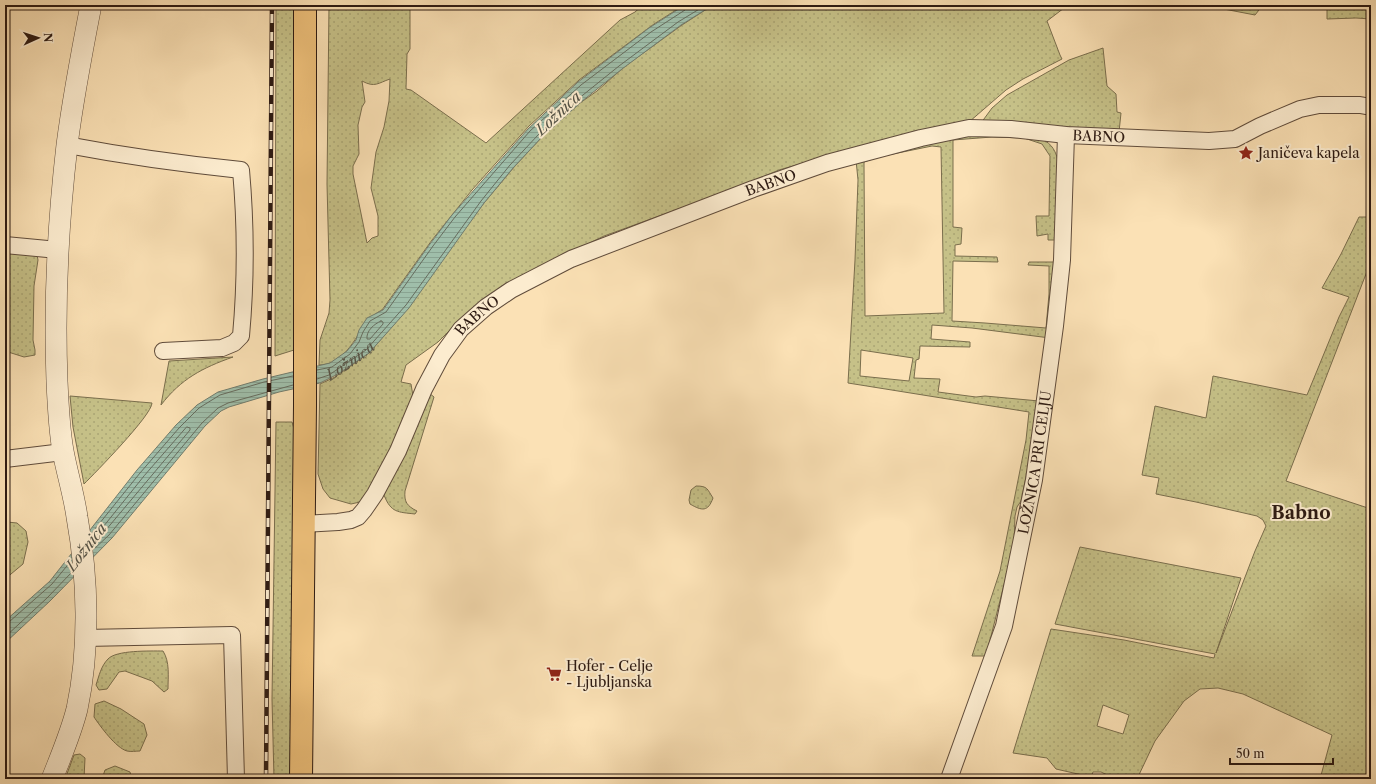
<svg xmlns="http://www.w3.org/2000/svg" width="1376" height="784" font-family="'Libre Caslon Text',serif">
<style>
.green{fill:url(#green-dots);stroke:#7a6e4d;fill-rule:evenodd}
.water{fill:url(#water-rules);stroke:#717c6d}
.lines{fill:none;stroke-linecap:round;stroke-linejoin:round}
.shore{stroke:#666c5e;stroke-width:1}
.minor-casing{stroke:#604c3b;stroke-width:18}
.tertiary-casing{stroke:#604c3b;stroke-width:22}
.primary-casing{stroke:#2d1a12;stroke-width:24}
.minor{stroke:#fceccf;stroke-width:16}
.tertiary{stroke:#fceccf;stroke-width:21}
.primary{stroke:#eec07a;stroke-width:22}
.rail-casing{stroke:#2d1a12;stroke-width:4.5}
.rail{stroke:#fceccf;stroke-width:3;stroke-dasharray:9;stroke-linecap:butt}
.labels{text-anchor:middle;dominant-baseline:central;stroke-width:4;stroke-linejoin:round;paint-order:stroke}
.street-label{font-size:14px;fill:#2d1a12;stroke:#fceccf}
.poi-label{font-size:14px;fill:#2d1a12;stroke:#fceccf;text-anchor:start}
.water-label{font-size:15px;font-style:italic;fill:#555347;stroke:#fceccf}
.district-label{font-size:18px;font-weight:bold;fill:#2d1a12;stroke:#fceccf}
</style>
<defs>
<pattern id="green-dots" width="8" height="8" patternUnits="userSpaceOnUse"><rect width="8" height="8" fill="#c6c188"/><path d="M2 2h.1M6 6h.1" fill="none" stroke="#aaa574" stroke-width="1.8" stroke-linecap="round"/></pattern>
<pattern id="water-rules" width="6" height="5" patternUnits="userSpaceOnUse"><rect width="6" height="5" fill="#9fbeaa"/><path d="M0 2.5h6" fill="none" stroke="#89a391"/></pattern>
</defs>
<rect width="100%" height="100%" fill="#fbe1b5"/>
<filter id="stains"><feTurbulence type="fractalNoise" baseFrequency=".005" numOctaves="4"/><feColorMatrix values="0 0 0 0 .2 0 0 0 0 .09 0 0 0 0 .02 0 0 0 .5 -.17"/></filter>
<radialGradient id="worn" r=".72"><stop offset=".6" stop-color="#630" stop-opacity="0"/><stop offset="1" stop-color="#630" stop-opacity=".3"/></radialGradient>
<g class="green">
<path d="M 276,5 L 296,5 L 294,350 L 275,356 Z"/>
<path d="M 329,5 L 410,5 L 410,49 L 407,54 L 406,89 L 411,90 L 486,143 L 620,20 L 635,12 L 643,5 L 684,5 L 654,24 L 579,80 L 529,126 L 472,190 L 432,240 L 382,310 C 360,320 356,351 331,363 C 327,364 323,365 319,365 L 320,340 L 329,313 L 330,300 L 327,184 ZM 390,79 L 389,101 L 384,127 L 376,152 L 371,188 L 378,216 L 378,236 L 372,238 L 367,243 L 353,174 L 353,166 L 359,154 L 358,125 L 362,107 L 365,102 L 362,81 C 375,88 378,83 390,79 Z"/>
<path d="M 713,5 L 1068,5 L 1047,21 L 1060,55 L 1062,59 L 1023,79 L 1006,90 L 969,122 L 872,143 L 779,170 L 728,191 L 604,236 L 528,273 L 461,319 L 438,342 L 406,365 L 401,382 L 411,384 L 413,396 L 393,444 L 367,495 L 360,502 L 351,504 L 330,498 L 323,489 L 318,474 L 320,384 L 335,377 L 369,353 L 409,307 L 455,242 L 484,203 L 515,166 L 542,137 L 580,103 L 597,91 L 624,67 L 682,25 Z"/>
<path d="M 1203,5 L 1263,5 L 1255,15 Z"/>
<path d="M 1327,5 L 1371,5 L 1371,19 L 1356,18 L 1327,19 Z"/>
<path d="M 1103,48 L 1107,86 L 1116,94 L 1117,112 L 1121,113 L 1119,132 L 981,123 L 992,108 L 1007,95 L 1069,60 Z"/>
<path d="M 1008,134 C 1031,138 1052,133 1058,161 L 1056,240 L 1048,240 L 1048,234 L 1037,236 L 1036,216 L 1049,216 L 1050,156 L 1042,144 L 1024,138 L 992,137 L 953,140 L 953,227 L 962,228 L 961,244 L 955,245 L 955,256 L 997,257 L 998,262 L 953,261 L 952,321 L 985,323 L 1046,328 L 1049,294 L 1049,266 L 1028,265 L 1029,262 L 1055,262 L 1050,338 L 972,328 L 932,325 L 931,339 L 970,342 L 970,347 L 920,346 L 919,359 L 916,360 L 914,378 L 940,379 L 938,392 L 976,397 L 985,396 L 1039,401 L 1028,467 L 1021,501 L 1017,507 L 1015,516 L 1014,545 L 986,656 L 972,656 L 1000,571 L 1026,440 L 1029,412 L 848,383 L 855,260 L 858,180 L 856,160 L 965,135 ZM 932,146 L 941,147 L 944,313 L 865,316 L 864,162 L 878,157 ZM 861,350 L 913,358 L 909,381 L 860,376 Z"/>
<path d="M 1371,211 L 1371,261 L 1286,481 L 1371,509 L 1371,779 L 1320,779 L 1332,735 L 1243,694 L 1218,688 L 1200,689 L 1184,701 L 1155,741 L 1137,779 L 1116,779 L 1101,772 L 1093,772 L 1091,777 L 1056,769 L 1047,758 L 1013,753 L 1051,629 L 1124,640 L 1214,658 L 1215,654 L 1055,624 L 1080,547 L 1241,578 L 1216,653 L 1255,551 L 1266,526 L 1263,520 L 1257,516 L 1196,502 L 1156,494 L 1159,478 L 1142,475 L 1155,406 L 1206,418 L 1213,376 L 1307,395 L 1339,317 L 1349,297 L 1322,288 L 1341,254 L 1359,217 L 1368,217 ZM 1103,705 L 1129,715 L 1123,734 L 1097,726 Z"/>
<path d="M 5,252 L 37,255 L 38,260 L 34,286 L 33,340 L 35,350 L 35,355 L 24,357 L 5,351 Z"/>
<path d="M 233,357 C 202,368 181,379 161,405 L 169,361 Z"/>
<path d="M 429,393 L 434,397 L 405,491 C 404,502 407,506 417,511 L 415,514 C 398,512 391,513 384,495 Z"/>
<path d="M 70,396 L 152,403 C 152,415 95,473 84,484 L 73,427 Z"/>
<path d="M 276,422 L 292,422 L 294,429 L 292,779 L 274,779 L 272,699 Z"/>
<path d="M 696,486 C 708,486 707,489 713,498 C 708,512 702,511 690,504 L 689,500 L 691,490 Z"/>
<path d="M 7,522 L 17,523 L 26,531 L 28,542 L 23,564 L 5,579 L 5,523 Z"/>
<path d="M 163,651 C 170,662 168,676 168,689 L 164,692 L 152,681 L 125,671 L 119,672 L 107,689 L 99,690 L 96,685 C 99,676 101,666 108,659 C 116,650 150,651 163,651 Z"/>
<path d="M 104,701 L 121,709 L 144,724 L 147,735 L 140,751 C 136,751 131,752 127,751 C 116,748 100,726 94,717 L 95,704 Z"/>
<path d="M 80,754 L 85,758 L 84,779 L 65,779 L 74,755 Z"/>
<path d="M 115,766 L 130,772 L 132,779 L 102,779 L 105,770 Z"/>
</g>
<path class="water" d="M 685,5 L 713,5 L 681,25 L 622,69 L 581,102 L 541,138 L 513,168 L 484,203 L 409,308 L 369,353 L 338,374 L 320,383 L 279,392 L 229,407 L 221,411 L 205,426 L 112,538 L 50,601 L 5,643 L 5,621 L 50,581 L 137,470 L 176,425 L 197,405 L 218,392 L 263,379 L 330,363 L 347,351 L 356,340 L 359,330 L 367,318 L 383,310 L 430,244 L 452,215 L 528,129 L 578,82 L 649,28 Z"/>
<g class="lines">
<g class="shore">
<path d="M 381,321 L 383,322 L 383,324 L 370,339 L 367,339 C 366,331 374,324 381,321 Z"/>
<path d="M 317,370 L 332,367 L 350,354 L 359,342 L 363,332 L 370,321 L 386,312 L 433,246 L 455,217 L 530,131 L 581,85 L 651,32 L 685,10 L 687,5"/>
<path id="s1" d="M 317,379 L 329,375 L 366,350 L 406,305 L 481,201 L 510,165 L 538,135 L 578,99 L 619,66 L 678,22 L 706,5"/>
<path d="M 187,427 L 190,428 L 190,430 L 105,531 L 101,535 L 99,535 L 99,532 L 144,476 Z"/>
<path d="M 91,534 L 140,473 L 179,428 L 199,408 L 220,395 L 264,382 L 293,376"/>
<path d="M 93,550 L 109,535 L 202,423 L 218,408 L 228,403 L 293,385"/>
<path d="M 5,623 L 9,622 L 52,584 L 71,561"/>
<path d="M 5,637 L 47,598 L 72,572"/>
</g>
<g class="minor-casing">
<g id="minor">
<path d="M 67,145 C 125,156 183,164 241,170 C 246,226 246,281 241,336 L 234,343 L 222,348 L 163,351"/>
<path d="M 5,245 L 58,250"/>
<path d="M 5,459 L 63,452"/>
<path id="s2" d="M 303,524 L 338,522 L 351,520 L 358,517 L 364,510 L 375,494 L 398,451 L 424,389 L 442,355 L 461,329 L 486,307 L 511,290 L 571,259 L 753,189 L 827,163 L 921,138 L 969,128 L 1011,129 L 1066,135 L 1209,141 L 1235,139 L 1260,126 L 1300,109 L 1319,105 L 1360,105 L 1371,107"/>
<path d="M 85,638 L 232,635 L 236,779"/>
<path id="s3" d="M 949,779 L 1004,626 L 1034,480 L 1055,326 L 1062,260 L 1066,135"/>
</g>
</g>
<g class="tertiary-casing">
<path id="tertiary" d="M 52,779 C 61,756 71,733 77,709 C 90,648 88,578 77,517 C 74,495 67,473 63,451 C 59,428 58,404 57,381 C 54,302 58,223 67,145 C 73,98 82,51 91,5"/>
</g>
<g class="primary-casing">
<path id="primary" d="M 301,779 L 305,406 L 305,5"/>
</g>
<use href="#minor" class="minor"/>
<use href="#tertiary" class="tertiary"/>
<use href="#primary" class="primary"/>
<g class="rail-casing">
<path id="rail" d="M 266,779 L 272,5"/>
</g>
<use href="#rail" class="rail"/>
</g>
<defs>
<g id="sight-bare" transform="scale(1.2)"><path d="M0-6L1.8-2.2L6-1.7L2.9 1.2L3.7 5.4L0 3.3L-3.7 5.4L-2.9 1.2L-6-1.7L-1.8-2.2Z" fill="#8f2418" stroke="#fceccf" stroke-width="2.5" paint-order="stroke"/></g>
<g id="supermarket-bare" transform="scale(1.2)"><path d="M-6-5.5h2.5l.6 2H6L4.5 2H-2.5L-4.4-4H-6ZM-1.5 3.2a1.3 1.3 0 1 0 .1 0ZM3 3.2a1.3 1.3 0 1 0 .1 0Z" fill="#8f2418" stroke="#fceccf" stroke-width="2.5" paint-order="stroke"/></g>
</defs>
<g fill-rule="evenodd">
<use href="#sight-bare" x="1246" y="153"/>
<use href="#supermarket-bare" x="554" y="674"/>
</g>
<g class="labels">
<g class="street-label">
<text stroke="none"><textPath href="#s2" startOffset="952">BABNO</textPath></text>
<text stroke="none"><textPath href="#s2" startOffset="616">BABNO</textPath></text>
<text stroke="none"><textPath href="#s2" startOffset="292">BABNO</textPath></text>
<text stroke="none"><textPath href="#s3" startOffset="329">LOŽNICA PRI CELJU</textPath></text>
</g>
<g class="poi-label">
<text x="1258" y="153">Janičeva kapela</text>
<text x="566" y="666">Hofer - Celje<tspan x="566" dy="16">- Ljubljanska</tspan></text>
</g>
<g class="water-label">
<text transform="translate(558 113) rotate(-43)">Ložnica</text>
<text stroke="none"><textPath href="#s1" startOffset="38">Ložnica</textPath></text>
<text transform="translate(86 547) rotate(-52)">Ložnica</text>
</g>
<g class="district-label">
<text x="1301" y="513">Babno</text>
</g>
</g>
<rect width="1376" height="784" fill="none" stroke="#fbe1b5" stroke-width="20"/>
<rect x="6" y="6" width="1364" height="772" fill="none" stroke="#2d1a12" stroke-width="2"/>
<rect x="10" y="10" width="1356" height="764" fill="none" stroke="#2d1a12"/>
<g transform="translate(38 38) rotate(87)" stroke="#fceccf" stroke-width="3" paint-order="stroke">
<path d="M0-3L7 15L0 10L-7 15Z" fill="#2d1a12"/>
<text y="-6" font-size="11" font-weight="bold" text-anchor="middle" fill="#2d1a12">N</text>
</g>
<path d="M1230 758v6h103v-6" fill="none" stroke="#2d1a12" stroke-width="2"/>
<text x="1236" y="758" font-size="12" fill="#2d1a12" stroke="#fceccf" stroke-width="3" paint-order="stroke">50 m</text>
<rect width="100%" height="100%" filter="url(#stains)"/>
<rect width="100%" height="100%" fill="url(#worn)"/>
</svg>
